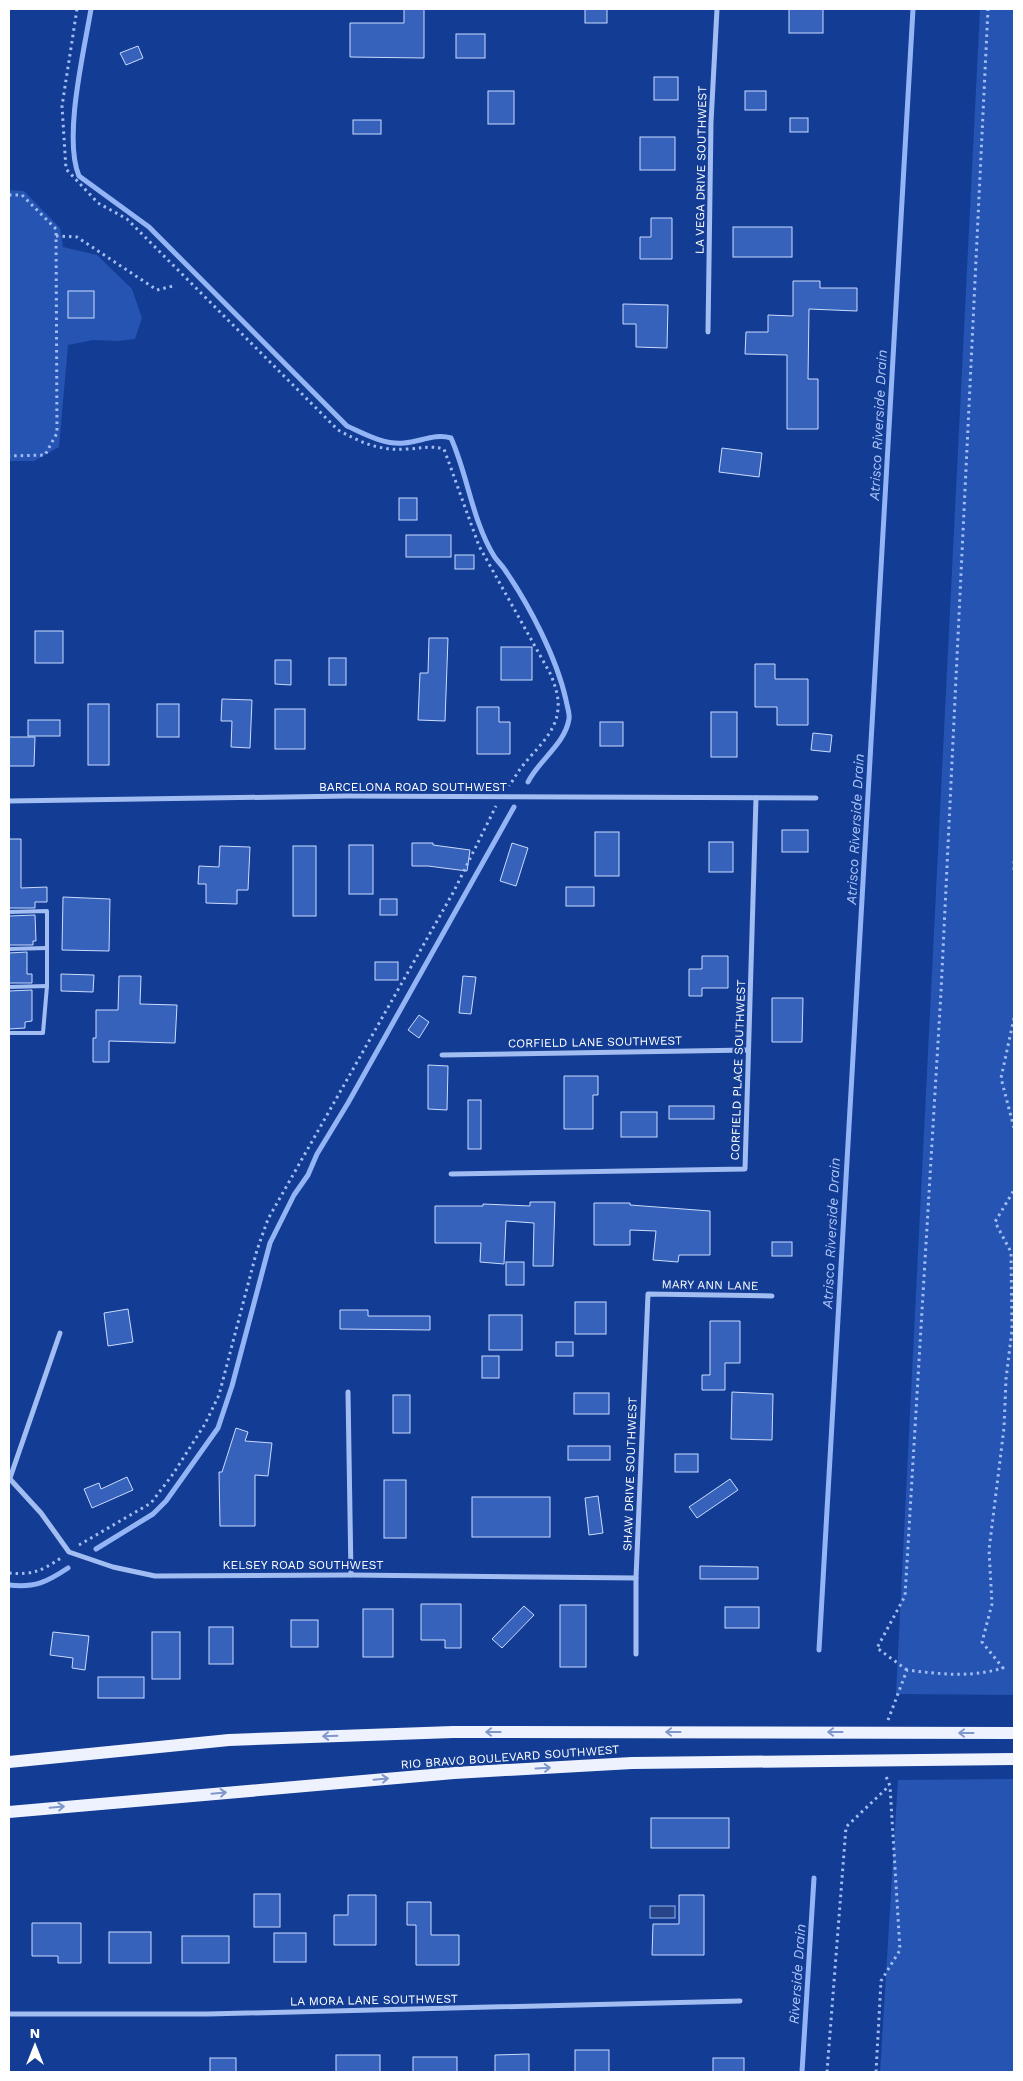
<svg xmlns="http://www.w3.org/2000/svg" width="1023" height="2081" font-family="'Work Sans',sans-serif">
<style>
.green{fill:#2654b3}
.water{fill:#264487;stroke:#94b5f5}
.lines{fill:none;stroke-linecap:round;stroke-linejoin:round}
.stream{stroke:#94b5f5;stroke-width:5}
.building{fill:#3762bb;stroke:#cadbfd}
.path{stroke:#a2bdf2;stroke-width:3;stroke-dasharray:2.5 4;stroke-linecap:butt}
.service{stroke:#a2bdf2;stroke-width:4}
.minor{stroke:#a2bdf2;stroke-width:5}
.primary{stroke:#eef2ff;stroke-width:12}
.oneway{stroke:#8097ca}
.labels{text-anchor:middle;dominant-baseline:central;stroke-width:4.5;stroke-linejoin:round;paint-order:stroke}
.street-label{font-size:12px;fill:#fff;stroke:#133c94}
.water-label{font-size:14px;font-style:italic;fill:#afc7f9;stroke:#133c94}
</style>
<rect width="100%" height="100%" fill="#133c94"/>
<g class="green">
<path d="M 980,9 L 1014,9 L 1014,1695 L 896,1694 Z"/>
<path d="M 9,190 L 24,191 L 60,228 L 63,247 L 97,255 L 132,289 L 142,318 L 135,339 L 118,341 L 93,340 L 68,345 L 59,447 L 34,461 L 9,461 Z"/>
<path d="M 1014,1779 L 1014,2072 L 880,2072 L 898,1780 Z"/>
</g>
<rect class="water" x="650" y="1906" width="25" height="12"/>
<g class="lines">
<g class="stream">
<path d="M 91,9 C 84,51 63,138 79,176 L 149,227 L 347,426 C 365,434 384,445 404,443 C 420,442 435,433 451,438 C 468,476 472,520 494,556 C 497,561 502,565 505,570 C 530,606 557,659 566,700 C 567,706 570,714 569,719 C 565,744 539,760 528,782"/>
<path d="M 96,1549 L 153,1514 L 166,1501 L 218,1428 L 232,1386 L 270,1243 L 294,1195 L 308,1175 L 317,1154 L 348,1103 L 514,807"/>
<path d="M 9,1585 C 35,1588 47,1582 68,1568"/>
<path d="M 819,1650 L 913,9"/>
<path d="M 802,2072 L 814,1878"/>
</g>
</g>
<g class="building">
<path d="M 404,9 L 424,9 L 424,58 L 350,57 L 350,23 L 404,23 Z"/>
<rect x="585" y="9" width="22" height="14"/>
<rect x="789" y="9" width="34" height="24"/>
<rect x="456" y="34" width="29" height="24"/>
<path d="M 138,46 L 143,58 L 126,65 L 120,53 Z"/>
<rect x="654" y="77" width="24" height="23"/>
<rect x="488" y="91" width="26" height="33"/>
<rect x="745" y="91" width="21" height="19"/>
<rect x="790" y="118" width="18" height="14"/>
<rect x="353" y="120" width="28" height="14"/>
<rect x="640" y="137" width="35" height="33"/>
<path d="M 651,218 L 672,218 L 672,259 L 640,259 L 640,237 L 651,237 Z"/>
<rect x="733" y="227" width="59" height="30"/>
<path d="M 793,281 L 820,281 L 820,288 L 857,288 L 857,311 L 809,309 L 808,379 L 818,379 L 818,429 L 787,429 L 787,355 L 745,354 L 746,332 L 768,332 L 768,315 L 793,316 Z"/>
<rect x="68" y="291" width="26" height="27"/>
<path d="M 623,304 L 668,305 L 667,348 L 636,347 L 636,324 L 623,324 Z"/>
<path d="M 722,448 L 762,453 L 759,477 L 719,472 Z"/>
<rect x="399" y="498" width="18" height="22"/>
<rect x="406" y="535" width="45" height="22"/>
<rect x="455" y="555" width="19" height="14"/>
<rect x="35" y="631" width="28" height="32"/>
<path d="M 429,638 L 448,638 L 445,721 L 418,720 L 420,673 L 428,673 Z"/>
<rect x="501" y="647" width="31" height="33"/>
<rect x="329" y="658" width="17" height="27"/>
<path d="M 275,660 L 291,660 L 291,685 L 275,684 Z"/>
<path d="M 755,664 L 775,664 L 775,679 L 808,679 L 808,725 L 777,725 L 777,707 L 755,707 Z"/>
<path d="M 222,699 L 252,700 L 250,748 L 231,747 L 232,721 L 221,721 Z"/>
<rect x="88" y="704" width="21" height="61"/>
<rect x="157" y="704" width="22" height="33"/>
<path d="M 477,707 L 499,707 L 499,722 L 510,722 L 510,754 L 477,754 Z"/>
<rect x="275" y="709" width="30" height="40"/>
<rect x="711" y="712" width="26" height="45"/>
<rect x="28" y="720" width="32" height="16"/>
<rect x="600" y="722" width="23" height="24"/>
<path d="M 813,733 L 832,735 L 830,752 L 811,750 Z"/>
<path d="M 9,737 L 35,737 L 34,766 L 9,766 Z"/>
<rect x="782" y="830" width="26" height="22"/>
<rect x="595" y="832" width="24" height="44"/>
<path d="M 9,839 L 21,839 L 21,888 L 47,887 L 47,902 L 35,902 L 35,908 L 9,908 Z"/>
<rect x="709" y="842" width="24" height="30"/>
<path d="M 412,843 L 433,843 L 433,845 L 470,850 L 467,871 L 428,866 L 412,866 Z"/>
<path d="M 512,843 L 528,848 L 516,886 L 500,881 Z"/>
<rect x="349" y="845" width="24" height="49"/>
<path d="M 220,846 L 250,847 L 248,890 L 237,890 L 237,904 L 206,903 L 206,884 L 198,884 L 199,866 L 219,867 Z"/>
<rect x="293" y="846" width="23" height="70"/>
<rect x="566" y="887" width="28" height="19"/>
<path d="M 63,897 L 110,899 L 109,951 L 62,950 Z"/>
<rect x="380" y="899" width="17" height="16"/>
<path d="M 35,915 L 36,941 L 33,941 L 33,945 L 9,945 L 9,916 Z"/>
<path d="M 27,952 L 27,974 L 32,974 L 32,983 L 9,983 L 9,953 Z"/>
<path d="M 702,956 L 728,956 L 728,988 L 702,988 L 702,996 L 689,996 L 689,969 L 702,969 Z"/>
<rect x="375" y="962" width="23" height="18"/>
<path d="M 61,974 L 94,975 L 93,992 L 61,991 Z"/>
<path d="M 119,976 L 141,976 L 140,1004 L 177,1005 L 175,1043 L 109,1041 L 109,1062 L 93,1062 L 93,1038 L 96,1038 L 96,1010 L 118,1010 Z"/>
<path d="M 463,976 L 476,977 L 471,1014 L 459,1013 Z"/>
<path d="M 32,990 L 32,1021 L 25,1022 L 25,1028 L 9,1029 L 9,991 Z"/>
<path d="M 772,998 L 803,998 L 802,1042 L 772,1042 Z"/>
<path d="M 419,1015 L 429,1022 L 419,1038 L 408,1030 Z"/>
<path d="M 428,1065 L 448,1066 L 447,1110 L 428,1109 Z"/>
<path d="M 564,1076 L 598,1076 L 598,1095 L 593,1095 L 593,1129 L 564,1129 Z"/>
<rect x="468" y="1100" width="13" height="49"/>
<rect x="669" y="1106" width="45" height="13"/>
<rect x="621" y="1112" width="36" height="25"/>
<path d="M 530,1202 L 555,1202 L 553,1266 L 533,1266 L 534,1223 L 506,1221 L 504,1264 L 480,1262 L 481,1243 L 435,1243 L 435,1206 L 483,1206 L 483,1204 L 530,1206 Z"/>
<path d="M 594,1203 L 630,1203 L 630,1205 L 710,1211 L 710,1255 L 679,1255 L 678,1262 L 653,1260 L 656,1231 L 630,1230 L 630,1245 L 594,1245 Z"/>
<rect x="772" y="1242" width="20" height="14"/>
<rect x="506" y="1262" width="18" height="23"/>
<rect x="575" y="1302" width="31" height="32"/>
<path d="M 128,1309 L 133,1342 L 108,1346 L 104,1313 Z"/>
<path d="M 340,1310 L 368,1310 L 368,1316 L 430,1316 L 430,1330 L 340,1329 Z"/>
<rect x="489" y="1315" width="33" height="35"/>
<path d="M 710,1321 L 740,1321 L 740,1363 L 725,1363 L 725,1390 L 702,1390 L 702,1375 L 710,1375 Z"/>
<rect x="556" y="1342" width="17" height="14"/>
<rect x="482" y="1356" width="17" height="22"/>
<path d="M 732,1392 L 773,1394 L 772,1440 L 731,1439 Z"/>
<rect x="574" y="1393" width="35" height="21"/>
<rect x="393" y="1395" width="17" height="38"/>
<path d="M 236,1428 L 248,1432 L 245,1441 L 272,1443 L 268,1476 L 255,1475 L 255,1526 L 220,1526 L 219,1472 L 222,1472 Z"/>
<rect x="568" y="1446" width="42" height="14"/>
<rect x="675" y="1454" width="23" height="18"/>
<path d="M 127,1477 L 133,1490 L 92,1508 L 84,1489 L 99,1483 L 101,1489 Z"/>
<path d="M 730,1479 L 738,1490 L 697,1518 L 689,1507 Z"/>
<rect x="384" y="1480" width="22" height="58"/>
<path d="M 598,1496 L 603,1533 L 589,1535 L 585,1498 Z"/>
<rect x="472" y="1497" width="78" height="40"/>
<path d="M 700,1566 L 758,1567 L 758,1579 L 700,1579 Z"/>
<path d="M 421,1604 L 461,1604 L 461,1648 L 445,1648 L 445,1640 L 421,1640 Z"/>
<rect x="560" y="1605" width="26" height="62"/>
<path d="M 524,1606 L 534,1615 L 502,1648 L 492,1639 Z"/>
<rect x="725" y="1607" width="34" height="21"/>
<rect x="363" y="1609" width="30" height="48"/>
<rect x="291" y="1620" width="27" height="27"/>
<rect x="209" y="1627" width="24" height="37"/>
<path d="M 53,1632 L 89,1636 L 85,1670 L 72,1668 L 73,1658 L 50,1655 Z"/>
<rect x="152" y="1632" width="28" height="47"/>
<rect x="98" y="1677" width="46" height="21"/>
<rect x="651" y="1818" width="78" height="30"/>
<rect x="254" y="1894" width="26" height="33"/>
<path d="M 348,1895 L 376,1895 L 376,1945 L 334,1945 L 334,1915 L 348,1915 Z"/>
<path d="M 679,1895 L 704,1895 L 704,1955 L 652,1955 L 653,1924 L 679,1924 Z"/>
<path d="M 407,1902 L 431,1902 L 431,1935 L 459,1935 L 459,1965 L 416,1965 L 416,1925 L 407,1925 Z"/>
<path d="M 32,1923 L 81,1923 L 81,1963 L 58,1963 L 58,1956 L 32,1956 Z"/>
<rect x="109" y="1932" width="42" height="31"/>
<rect x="274" y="1933" width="32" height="29"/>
<rect x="182" y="1936" width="47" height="27"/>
<rect x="575" y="2050" width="34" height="22"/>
<path d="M 529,2054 L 529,2072 L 495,2072 L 495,2055 Z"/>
<rect x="336" y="2055" width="44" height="17"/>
<rect x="413" y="2057" width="44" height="15"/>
<rect x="210" y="2058" width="26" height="14"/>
<rect x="713" y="2058" width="31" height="14"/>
</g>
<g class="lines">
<g class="path">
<path d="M 77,9 L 62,106 L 66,169 L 98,203 L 127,219 L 338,430 C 360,442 379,451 405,449 C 419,449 430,445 444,449 L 479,546 L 551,675 C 555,686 559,696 558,708 C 557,731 538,747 524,764 C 518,771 514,779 509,786"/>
<path d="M 9,195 L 22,195 L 56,229 L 57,433 L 45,455 L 9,456"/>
<path d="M 56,236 L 77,237 L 157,290 L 173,286"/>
<path d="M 1014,861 L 1014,873"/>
<path d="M 1014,1018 L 1001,1078 L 1014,1128"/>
<path d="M 79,1545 L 151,1503 L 173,1474 L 205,1424 L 219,1395 L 257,1250 L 268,1219 L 454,891 L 496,806"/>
<path d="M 9,1573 C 33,1575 41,1571 61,1558"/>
<path d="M 907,1670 L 877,1648 L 905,1596 L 941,992 L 988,9"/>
<path d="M 888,1720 L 907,1670 C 940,1674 970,1678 1003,1668 L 982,1642 L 992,1604 L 989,1550 L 1004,1428 L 1006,1379 L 1012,1330 L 1011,1252 L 995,1222 L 1014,1190"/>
<path d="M 827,2072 L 846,1827 L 889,1786"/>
<path d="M 876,2072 L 881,1981 L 900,1950 L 890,1786 L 885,1774"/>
</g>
<g class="service">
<path d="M 9,912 L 47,911 L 47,986 L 43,1033 L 9,1033"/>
<path d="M 9,949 L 47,948"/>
<path d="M 9,987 L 47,986"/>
</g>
<g class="minor">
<path d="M 708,332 L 711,122 L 717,9"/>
<path d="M 9,801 L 348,796 L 816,798"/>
<path d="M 442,1055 L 748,1050"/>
<path d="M 451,1174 L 745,1169 L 756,798"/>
<path d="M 348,1392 L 351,1575"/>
<path d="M 9,1478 L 41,1513 L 69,1552 L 113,1567 L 155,1576 L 351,1575 L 636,1578"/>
<path d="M 10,1478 L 60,1333"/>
<path d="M 636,1654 L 636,1578 L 648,1294 L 772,1296"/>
<path d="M 9,2014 L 208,2014 L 740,2001"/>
</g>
<g class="primary">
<path d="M 9,1762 L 229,1740 L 453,1732 L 1014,1733"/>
<path d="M 9,1812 L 454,1773 L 632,1763 L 1014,1759"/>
</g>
</g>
<defs><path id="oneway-shaft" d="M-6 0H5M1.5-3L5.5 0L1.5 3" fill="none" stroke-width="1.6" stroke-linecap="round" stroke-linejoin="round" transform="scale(1.25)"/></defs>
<g class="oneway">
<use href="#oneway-shaft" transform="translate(493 1732) rotate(-180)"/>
<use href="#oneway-shaft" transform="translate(673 1732) rotate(-180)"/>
<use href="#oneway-shaft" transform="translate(835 1732) rotate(-180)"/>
<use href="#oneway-shaft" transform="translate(966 1733) rotate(-180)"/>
<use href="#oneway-shaft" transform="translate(330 1736) rotate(178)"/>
<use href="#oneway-shaft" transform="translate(543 1768) rotate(-3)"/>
<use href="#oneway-shaft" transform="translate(381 1779) rotate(-5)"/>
<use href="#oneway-shaft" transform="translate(219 1793) rotate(-5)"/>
<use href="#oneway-shaft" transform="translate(57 1807) rotate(-5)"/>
</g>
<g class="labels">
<g class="street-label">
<text transform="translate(701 170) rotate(-89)">LA VEGA DRIVE SOUTHWEST</text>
<text x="413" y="787">BARCELONA ROAD SOUTHWEST</text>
<text transform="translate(595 1042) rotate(-1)">CORFIELD LANE SOUTHWEST</text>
<text transform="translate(738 1070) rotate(-88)">CORFIELD PLACE SOUTHWEST</text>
<text transform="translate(710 1285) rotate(1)">MARY ANN LANE</text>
<text transform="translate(630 1474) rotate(-88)">SHAW DRIVE SOUTHWEST</text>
<text x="303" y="1565">KELSEY ROAD SOUTHWEST</text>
<text transform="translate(510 1757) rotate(-4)">RIO BRAVO BOULEVARD SOUTHWEST</text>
<text transform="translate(374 2000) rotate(-1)">LA MORA LANE SOUTHWEST</text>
</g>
<g class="water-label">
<text transform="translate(878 425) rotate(-87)">Atrisco Riverside Drain</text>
<text transform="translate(855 829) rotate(-87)">Atrisco Riverside Drain</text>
<text transform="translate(831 1233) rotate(-87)">Atrisco Riverside Drain</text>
<text transform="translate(797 1974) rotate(-86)">Riverside Drain</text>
</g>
</g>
<rect width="1023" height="2081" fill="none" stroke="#ffffff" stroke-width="20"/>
<g transform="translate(35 2046)" stroke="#133c94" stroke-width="4" paint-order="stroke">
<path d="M0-4L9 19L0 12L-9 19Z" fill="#ffffff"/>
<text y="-8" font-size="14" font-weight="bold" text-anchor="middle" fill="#ffffff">N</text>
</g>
</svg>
